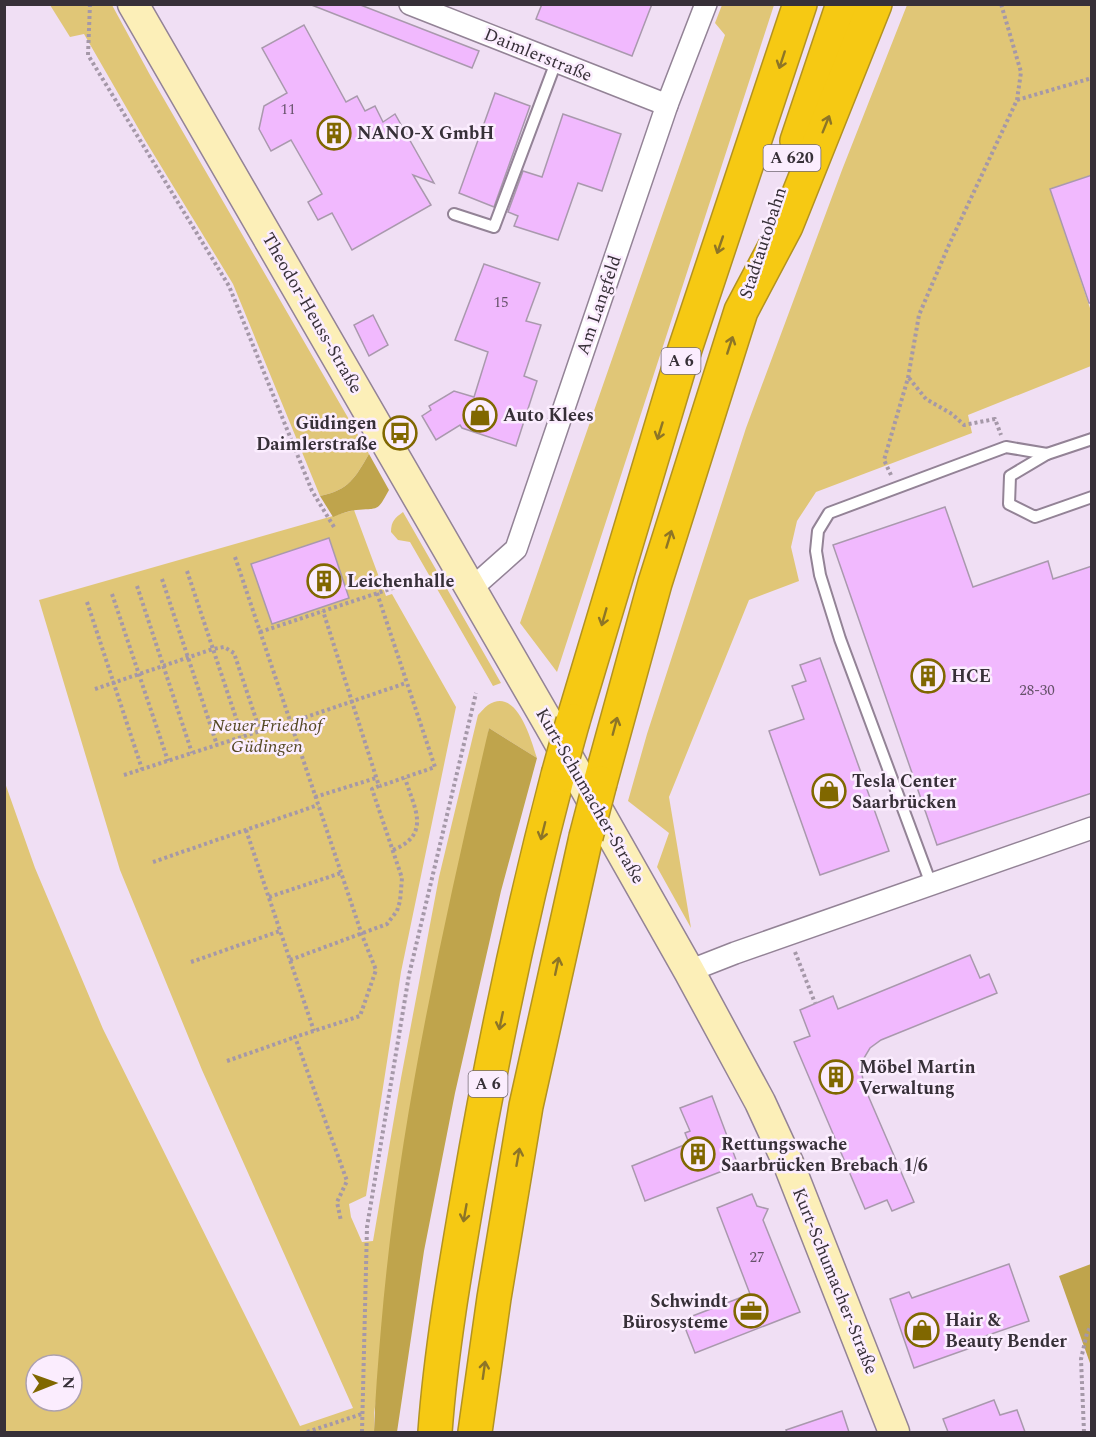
<svg xmlns="http://www.w3.org/2000/svg" width="1096" height="1437" font-family="Spectral,serif">
<style>
.green{fill:#e0c677;fill-rule:evenodd}
.forest{fill:#bfa44c}
.building{fill:#f1b9fe;stroke:#a999ad;stroke-width:1.5}
.lines{fill:none;stroke-linecap:round;stroke-linejoin:round}
.lane-casing{stroke:#938396;stroke-width:14}
.street-casing{stroke:#938396;stroke-width:24}
.secondary-casing{stroke:#938396;stroke-width:33}
.highway-casing{stroke:#b39320;stroke-width:36}
.path{stroke:#a598a8;stroke-width:4;stroke-dasharray:3 3;stroke-linecap:butt}
.lane{stroke:#fff;stroke-width:10}
.street{stroke:#fff;stroke-width:21}
.secondary{stroke:#fcefb8;stroke-width:30}
.highway{stroke:#f6c913;stroke-width:33}
.highway-bridge-casing{stroke:#b39320;stroke-width:36;stroke-linecap:butt}
.highway-bridge{stroke:#f6c913;stroke-width:33}
.oneway{stroke:#8d7527}
.labels{text-anchor:middle;dominant-baseline:central;stroke-width:5;stroke-linejoin:round;paint-order:stroke}
.number-label{font-size:15px;fill:#66526a}
.shield{fill:#fbedfe;stroke:#726973;stroke-width:1.5}
.shield-label{font-size:16px;font-weight:bold;fill:#373038}
.street-label{font-size:18px;fill:#373038;stroke:#fbedfe}
.poi-label{font-size:18px;font-weight:bold;fill:#373038;stroke:#fbedfe;text-anchor:start}
.park-label{font-size:18px;font-style:italic;fill:#544823;stroke:#fbedfe}
</style>
<rect width="100%" height="100%" fill="#f0dff4"/>
<g class="green">
<path d="M 50,5 L 112,5 L 150,75 L 369,454 C 355,478 349,490 320,496 L 233,284 L 145,140 L 84,34 L 70,37 Z"/>
<path d="M 722,5 L 774,5 L 557,672 L 520,623 L 725,35 L 715,23 Z"/>
<path d="M 907,5 L 1091,5 L 1091,175 L 1050,189 L 1091,311 L 1091,366 L 968,415 L 972,433 L 816,492 L 797,521 L 791,547 L 799,581 L 749,600 L 669,797 L 691,928 L 657,867 L 669,833 L 628,801 L 647,734 L 746,428 L 842,170 Z"/>
<path d="M 354,510 L 386,596 L 392,594 L 456,707 L 401,972 L 366,1196 L 349,1204 L 351,1217 L 362,1242 L 373,1241 L 401,1078 L 439,877 L 478,715 C 481,712 485,707 488,705 C 517,686 531,740 537,758 L 489,728 L 374,1413 L 374,1432 L 5,1432 L 4,780 L 35,868 L 103,1029 L 300,1426 L 353,1408 L 202,1070 L 120,870 L 39,600 ZM 36,1365 L 72,1365 L 72,1401 L 36,1401 Z"/>
<path d="M 403,512 L 501,683 L 493,686 L 410,542 L 398,540 L 391,532 C 391,521 395,518 403,512 Z"/>
</g>
<g class="forest">
<path d="M 369,454 L 389,490 C 377,512 379,508 356,510 C 348,511 340,514 333,517 L 320,496 C 349,490 355,478 369,454 Z"/>
<path d="M 489,728 L 537,758 L 501,891 L 455,1093 L 424,1251 L 397,1432 L 374,1432 C 375,1398 378,1363 381,1328 C 398,1125 443,926 489,728 Z"/>
<path d="M 1091,1264 L 1092,1264 L 1091,1366 L 1059,1276 Z"/>
</g>
<g class="building">
<path d="M 309,4 L 358,4 L 479,51 L 472,68 Z"/>
<path d="M 542,4 L 652,4 L 632,56 L 536,19 Z"/>
<path d="M 304,25 L 346,102 L 357,96 L 365,111 L 375,106 L 383,122 L 395,114 L 434,183 L 413,175 L 431,205 L 352,250 L 332,213 L 318,220 L 308,202 L 322,194 L 291,140 L 271,151 L 259,129 L 264,106 L 287,93 L 262,48 Z"/>
<path d="M 495,93 L 530,106 L 494,207 L 459,193 Z"/>
<path d="M 563,114 L 621,134 L 602,191 L 578,183 L 558,240 L 514,226 L 518,216 L 508,212 L 523,171 L 542,177 Z"/>
<path d="M 1092,175 L 1092,303 L 1089,303 L 1050,189 Z"/>
<path d="M 484,264 L 540,283 L 526,321 L 541,325 L 524,376 L 537,381 L 516,446 L 462,428 L 460,425 L 436,440 L 422,416 L 431,410 L 429,406 L 454,391 L 474,397 L 488,352 L 455,340 Z"/>
<path d="M 373,315 L 388,345 L 369,356 L 354,325 Z"/>
<path d="M 945,507 L 973,587 L 1048,561 L 1053,579 L 1092,566 L 1092,793 L 937,845 L 833,545 Z"/>
<path d="M 329,538 L 349,598 L 272,624 L 251,564 Z"/>
<path d="M 820,658 L 889,851 L 820,875 L 769,731 L 804,719 L 792,686 L 806,681 L 800,665 Z"/>
<path d="M 970,955 L 980,978 L 989,974 L 997,993 L 881,1040 L 870,1048 L 864,1058 L 861,1068 L 864,1086 L 914,1202 L 892,1211 L 887,1200 L 865,1209 L 794,1042 L 810,1036 L 800,1010 L 833,996 L 838,1009 Z"/>
<path d="M 712,1096 L 738,1165 L 645,1201 L 632,1166 L 689,1143 L 685,1133 L 690,1131 L 680,1108 Z"/>
<path d="M 752,1194 L 757,1206 L 768,1209 L 763,1220 L 800,1312 L 695,1353 L 682,1320 L 750,1294 L 717,1208 Z"/>
<path d="M 1009,1264 L 1029,1321 L 974,1340 L 976,1346 L 914,1368 L 890,1299 L 909,1292 L 912,1298 Z"/>
<path d="M 994,1400 L 1000,1415 L 1017,1410 L 1025,1432 L 948,1432 L 943,1419 Z"/>
<path d="M 842,1411 L 849,1432 L 787,1432 L 786,1430 Z"/>
</g>
<g class="lines">
<g class="lane-casing">
<g id="lane">
<path d="M 454,214 L 494,227 L 556,62"/>
<path d="M 1092,439 L 1047,454 L 1010,476 L 1009,504 L 1035,517 L 1092,497"/>
<path d="M 931,884 L 840,639 L 820,575 L 816,551 L 818,531 L 829,513 L 1006,447 L 1047,454"/>
</g>
</g>
<g class="street-casing">
<g id="street">
<path d="M 410,4 L 667,105"/>
<path d="M 471,589 L 516,549 L 667,105 L 706,4"/>
<path d="M 689,971 L 735,953 L 1092,828"/>
</g>
</g>
<g class="secondary-casing">
<path id="secondary" d="M 133,4 L 549,724 L 689,971 L 760,1102 L 789,1165 L 894,1432"/>
</g>
<g class="highway-casing">
<g id="highway">
<path d="M 797,141 L 843,4"/>
<path d="M 573,721 L 681,361 L 800,4"/>
<path d="M 600,783 L 655,583 L 741,311 L 786,226 L 875,4"/>
<path d="M 435,1432 C 441,1351 455,1270 469,1189 C 493,1050 522,912 558,775"/>
<path d="M 475,1432 L 494,1298 L 526,1106 L 586,837"/>
</g>
</g>
<g class="path">
<path d="M 90,4 L 88,55 L 229,286 L 312,491 L 334,527"/>
<path d="M 1017,100 L 1092,78"/>
<path d="M 909,378 L 926,399 L 952,414 L 964,425 L 995,419 L 1001,435"/>
<path d="M 891,475 L 884,460 L 908,378 L 919,315 L 948,247 L 1017,100 L 1021,72 L 1001,4"/>
<path d="M 235,557 L 362,935 L 376,970 L 360,1016 L 295,1037 L 347,1181 L 337,1202 L 341,1221"/>
<path d="M 187,571 L 213,649 L 224,647 L 234,653 L 260,731 L 268,730 L 406,683"/>
<path d="M 162,579 L 217,745"/>
<path d="M 137,586 L 192,753"/>
<path d="M 377,593 L 435,767 L 380,786"/>
<path d="M 112,594 L 168,761"/>
<path d="M 87,602 L 142,769"/>
<path d="M 260,632 L 411,582"/>
<path d="M 95,689 L 213,649 L 242,736"/>
<path d="M 124,775 L 260,731"/>
<path d="M 315,797 L 376,778"/>
<path d="M 246,830 L 314,1031"/>
<path d="M 393,850 C 432,834 414,808 405,778"/>
<path d="M 153,862 L 318,805"/>
<path d="M 269,897 L 341,873"/>
<path d="M 795,952 L 815,1003"/>
<path d="M 290,960 L 387,924 L 397,911 L 400,901 L 402,878 L 372,789 L 379,786 L 323,611"/>
<path d="M 191,962 L 280,931"/>
<path d="M 227,1061 L 295,1037"/>
<path d="M 307,1432 L 362,1414"/>
<path d="M 362,1432 L 367,1227 L 409,975 L 476,693"/>
<path d="M 1084,1432 L 1081,1359 L 1087,1333 L 1092,1324"/>
</g>
<use href="#lane" class="lane"/>
<use href="#street" class="street"/>
<use href="#secondary" class="secondary"/>
<use href="#highway" class="highway"/>
<g class="highway-bridge-casing">
<g id="highway-bridge">
<path d="M 558,775 L 573,721"/>
<path d="M 586,837 L 600,783"/>
</g>
</g>
<use href="#highway-bridge" class="highway-bridge"/>
</g>
<defs><path id="oneway-shaft" d="M-6 0H5M1.5-3L5.5 0L1.5 3" fill="none" stroke-width="1.6" stroke-linecap="round" stroke-linejoin="round" transform="scale(1.5)"/></defs>
<g class="oneway">
<use href="#oneway-shaft" transform="translate(782 60) rotate(108)"/>
<use href="#oneway-shaft" transform="translate(826 124) rotate(-68)"/>
<use href="#oneway-shaft" transform="translate(720 245) rotate(109)"/>
<use href="#oneway-shaft" transform="translate(730 345) rotate(-72)"/>
<use href="#oneway-shaft" transform="translate(660 431) rotate(107)"/>
<use href="#oneway-shaft" transform="translate(669 539) rotate(-73)"/>
<use href="#oneway-shaft" transform="translate(604 617) rotate(106)"/>
<use href="#oneway-shaft" transform="translate(615 726) rotate(-75)"/>
<use href="#oneway-shaft" transform="translate(543 831) rotate(104)"/>
<use href="#oneway-shaft" transform="translate(557 966) rotate(-78)"/>
<use href="#oneway-shaft" transform="translate(501 1021) rotate(102)"/>
<use href="#oneway-shaft" transform="translate(518 1157) rotate(-80)"/>
<use href="#oneway-shaft" transform="translate(465 1213) rotate(100)"/>
<use href="#oneway-shaft" transform="translate(484 1370) rotate(-82)"/>
</g>
<defs>
<g id="building-ring" transform="scale(1.725)"><circle r="9.5" fill="#fbedfe" stroke="#806700" stroke-width="1.5"/><path d="M-4-6H4V6H1V3H-1V6H-4ZM-2.5-4.3h1.7v1.8h-1.7ZM.8-4.3h1.7v1.8H.8ZM-2.5-1h1.7V.8h-1.7ZM.8-1h1.7V.8H.8Z" fill="#806700"/></g>
<g id="shop-ring" transform="scale(1.725)"><circle r="9.5" fill="#fbedfe" stroke="#806700" stroke-width="1.5"/><path d="M-5-2.5h2.3a2.7 3.5 0 0 1 5.4 0H5L5.5 6h-11ZM-1.5-2.5h3a1.5 2.3 0 0 0-3 0Z" fill="#806700"/></g>
<g id="bus-ring" transform="scale(1.725)"><circle r="9.5" fill="#fbedfe" stroke="#806700" stroke-width="1.5"/><path d="M-5-6H5V4H4V6H2V4H-2V6H-4V4H-5ZM-3.5-4V0h7V-4ZM-3.5 1.2v1.5H-2V1.2ZM2 1.2v1.5H3.5V1.2Z" fill="#806700"/></g>
<g id="office-ring" transform="scale(1.725)"><circle r="9.5" fill="#fbedfe" stroke="#806700" stroke-width="1.5"/><path d="M-6-3h4V-5.5h4V-3h4V5H-6ZM-1-4.5V-3h2v-1.5ZM-6 0V1H6V0Z" fill="#806700"/></g>
</defs>
<g fill-rule="evenodd">
<use href="#building-ring" x="334" y="133"/>
<use href="#shop-ring" x="480" y="415"/>
<use href="#bus-ring" x="400" y="433"/>
<use href="#building-ring" x="324" y="581"/>
<use href="#building-ring" x="928" y="676"/>
<use href="#shop-ring" x="829" y="791"/>
<use href="#building-ring" x="836" y="1077"/>
<use href="#building-ring" x="698" y="1154"/>
<use href="#office-ring" x="751" y="1311"/>
<use href="#shop-ring" x="922" y="1330"/>
</g>
<g class="labels">
<g class="number-label">
<text x="288" y="109">11</text>
<text x="501" y="302">15</text>
<text x="1037" y="690">28-30</text>
<text x="757" y="1257">27</text>
</g>
<g class="shield">
<rect x="763.5" y="145" width="57" height="26" rx="4.5"/>
<rect x="661.5" y="348" width="39" height="26" rx="4.5"/>
<rect x="468.5" y="1071" width="39" height="26" rx="4.5"/>
</g>
<g class="shield-label">
<text x="792" y="158">A 620</text>
<text x="681" y="361">A 6</text>
<text x="488" y="1084">A 6</text>
</g>
<g class="street-label">
<text transform="translate(538 55) rotate(22)">Daimlerstraße</text>
<text transform="translate(763 243) rotate(-72)">Stadtautobahn</text>
<text transform="translate(599 305) rotate(-71)">Am Langfeld</text>
<text transform="translate(312 313) rotate(60)">Theodor-Heuss-Straße</text>
<text transform="translate(590 796) rotate(60)">Kurt-Schumacher-Straße</text>
<text transform="translate(835 1281) rotate(68)">Kurt-Schumacher-Straße</text>
</g>
<g class="poi-label">
<text x="357" y="133">NANO-X GmbH</text>
<text x="503" y="415">Auto Klees</text>
<text x="377" y="423" text-anchor="end">Güdingen<tspan x="377" dy="21">Daimlerstraße</tspan></text>
<text x="347" y="581">Leichenhalle</text>
<text x="951" y="676">HCE</text>
<text x="852" y="781">Tesla Center<tspan x="852" dy="21">Saarbrücken</tspan></text>
<text x="859" y="1067">Möbel Martin<tspan x="859" dy="21">Verwaltung</tspan></text>
<text x="721" y="1144">Rettungswache<tspan x="721" dy="21">Saarbrücken Brebach 1/6</tspan></text>
<text x="728" y="1301" text-anchor="end">Schwindt<tspan x="728" dy="21">Bürosysteme</tspan></text>
<text x="945" y="1320">Hair &amp;<tspan x="945" dy="21">Beauty Bender</tspan></text>
</g>
<g class="park-label">
<text x="267" y="725">Neuer Friedhof<tspan x="267" dy="21">Güdingen</tspan></text>
</g>
</g>
<rect width="1096" height="1437" fill="none" stroke="#373038" stroke-width="12"/>
<g transform="translate(54 1383) rotate(89)"><circle r="28" fill="#fbedfe" stroke="#ada1af" stroke-width="1.5"/>
<path d="M0-4.5L10 22L0 15L-10 22Z" fill="#806700"/>
<text y="-9" font-size="16" font-weight="bold" text-anchor="middle" fill="#373038">N</text>
</g>
</svg>
